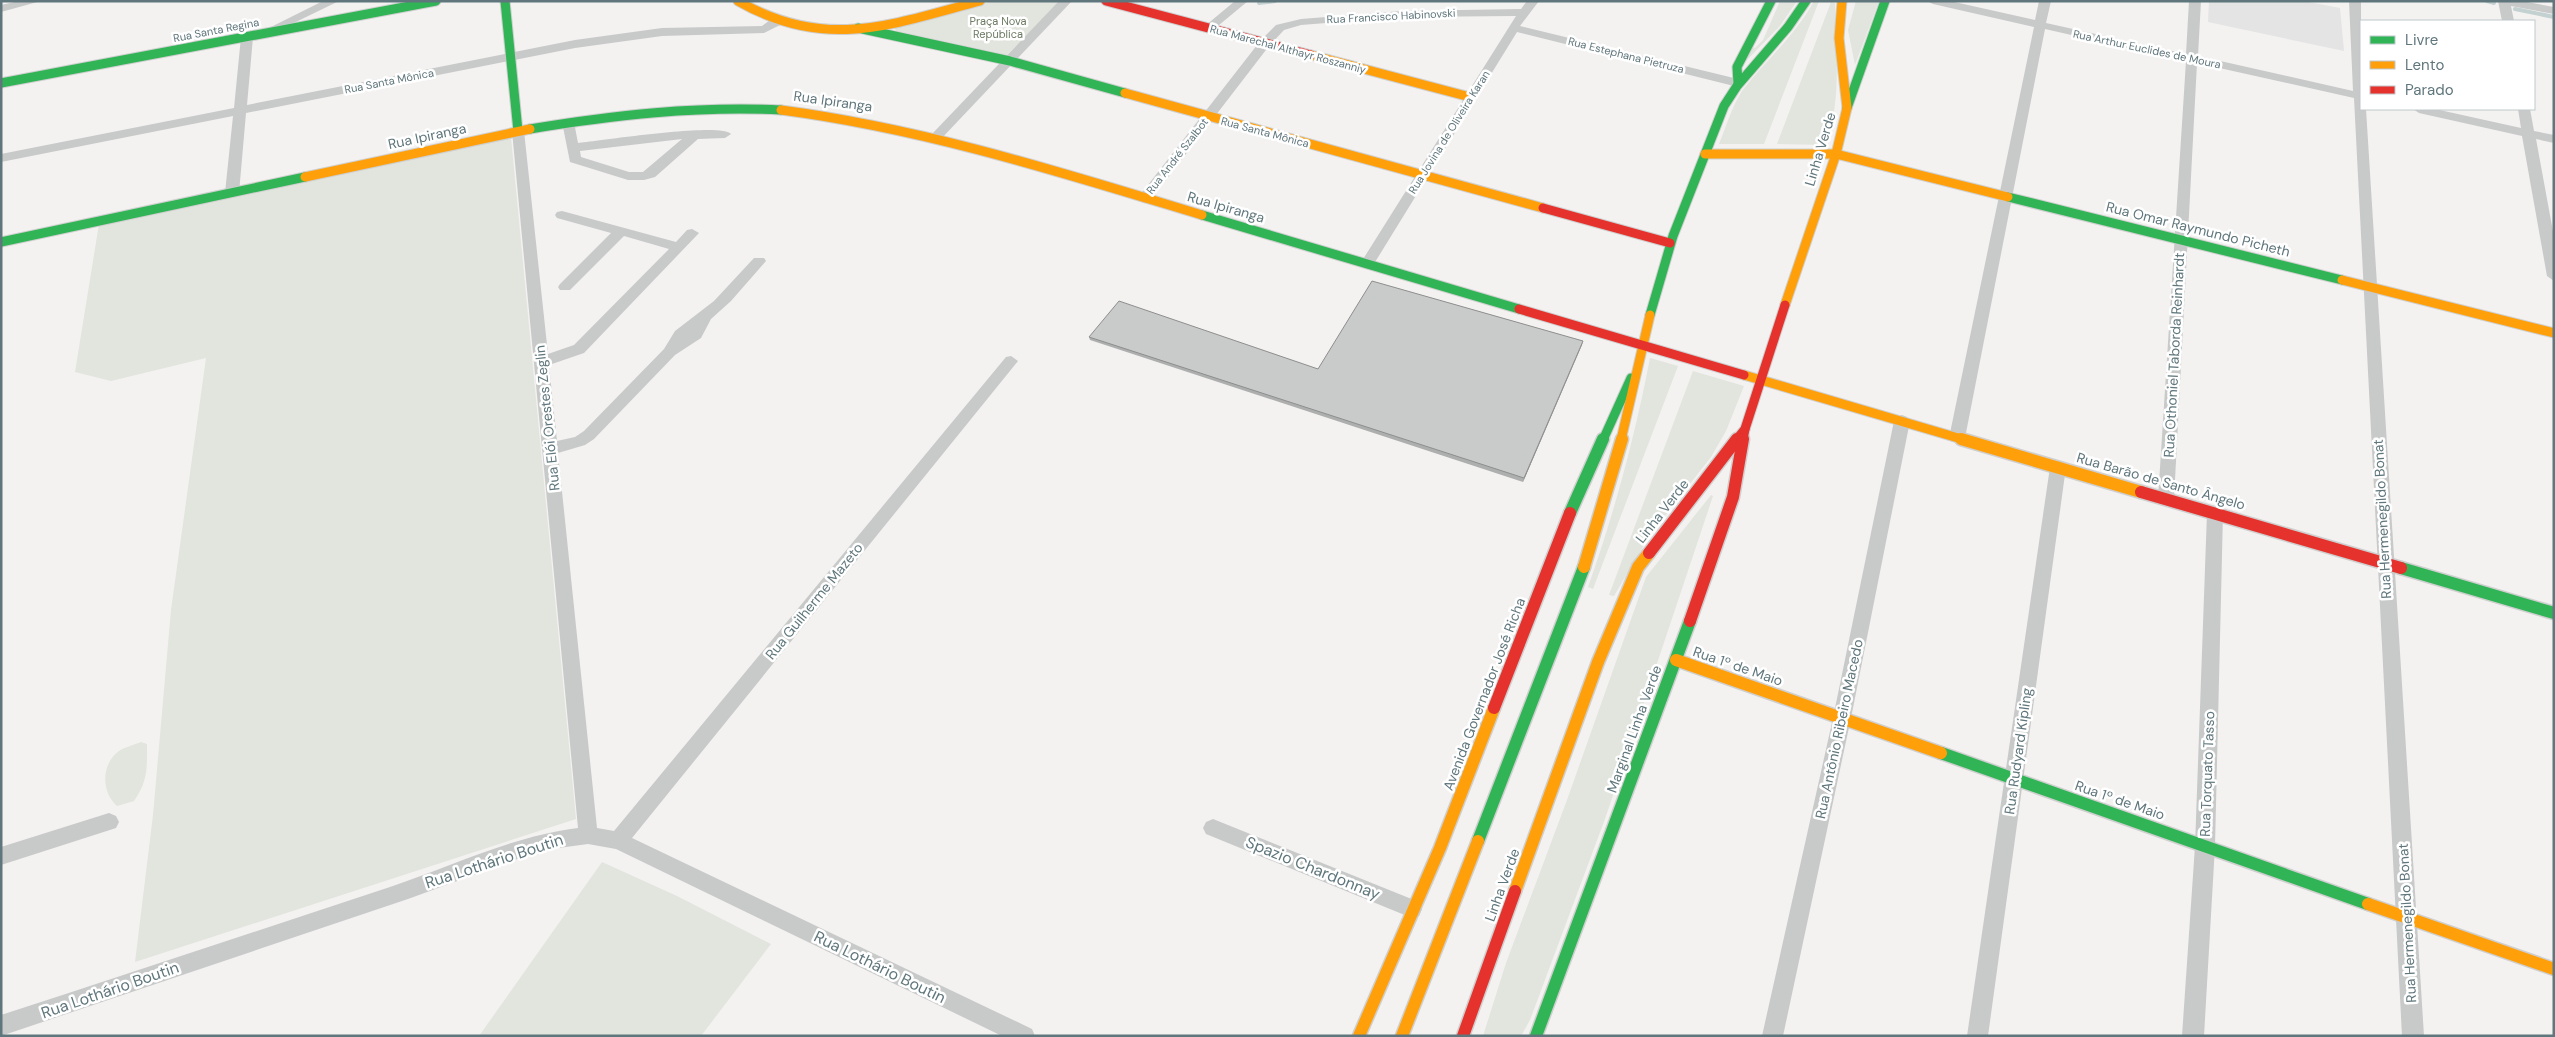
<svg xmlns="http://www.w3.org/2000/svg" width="2555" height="1037" font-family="'DM Sans',sans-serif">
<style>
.built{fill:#e3e4e3}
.green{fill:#e2e4de}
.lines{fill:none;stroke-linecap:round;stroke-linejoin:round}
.stream{stroke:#c4d1d1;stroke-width:4}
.fast-far1-casing{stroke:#cfcfcf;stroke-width:11}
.fast-casing{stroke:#cfcfcf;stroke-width:15}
.slow-far1-casing{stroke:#cfcfcf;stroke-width:11}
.slow-casing{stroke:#cfcfcf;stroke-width:15}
.jam-far1-casing{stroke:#cfcfcf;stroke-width:11}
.jam-casing{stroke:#cfcfcf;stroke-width:15}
.street{fill:#c8c9c9;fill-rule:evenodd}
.fast-far1{stroke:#30b455;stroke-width:9}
.fast{stroke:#30b455;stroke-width:12}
.slow-far1{stroke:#ff9f0a;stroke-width:9}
.slow{stroke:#ff9f0a;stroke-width:12}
.jam-far1{stroke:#e5322d;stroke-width:9}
.jam{stroke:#e5322d;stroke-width:12}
.wall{fill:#adafae}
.shaded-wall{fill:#8d8e8d}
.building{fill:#c9cbca;stroke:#8d8e8d}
.labels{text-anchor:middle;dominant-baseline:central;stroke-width:5;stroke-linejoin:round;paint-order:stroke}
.far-street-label{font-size:11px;fill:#5f767c;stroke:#fff}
.far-park-label{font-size:11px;fill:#6c7962;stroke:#fff}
.street-label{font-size:14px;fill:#5f767c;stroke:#fff}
.near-street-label{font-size:16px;fill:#5f767c;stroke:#fff}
</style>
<rect width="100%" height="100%" fill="#f3f2f1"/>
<path class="built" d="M 2209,1 L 2303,1 L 2340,8 L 2344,51 L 2208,22 Z"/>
<g class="green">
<path d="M 993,1 L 1061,1 L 1007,55 L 896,31 L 895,28 L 897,25 Z"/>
<path d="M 1780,1 L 1797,1 L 1780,26 L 1745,62 L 1750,46 L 1755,48 L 1763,40 Z"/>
<path d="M 1814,1 L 1819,1 L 1764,144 L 1719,144 C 1726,127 1732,106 1742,91 C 1766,60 1795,36 1814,1 Z"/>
<path d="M 1856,1 L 1879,1 L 1855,65 L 1848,30 Z"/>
<path d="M 1831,2 L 1835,3 C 1835,50 1843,100 1825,145 L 1777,144 Z"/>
<path d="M 511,137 L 576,819 L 135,962 L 153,815 L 171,610 L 206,358 L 111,381 L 75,372 L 99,224 Z"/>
<path d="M 1650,358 L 1678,366 L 1593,589 L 1588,587 C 1615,511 1635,436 1650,358 Z"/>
<path d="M 1693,371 L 1744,386 L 1726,431 L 1711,457 L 1650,535 L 1614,596 L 1609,595 Z"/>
<path d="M 1711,495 L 1713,496 L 1605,819 L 1530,1020 L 1521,1036 L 1483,1036 L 1506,963 L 1567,800 L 1646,577 Z"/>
<path d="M 141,742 L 147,744 C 147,768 148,781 134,801 L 117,806 C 101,792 101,764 119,751 C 125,747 134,745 141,742 Z"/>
<path d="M 602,862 L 677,896 L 771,944 L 701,1036 L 479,1036 Z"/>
</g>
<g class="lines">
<g class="stream">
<path d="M 2487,1 L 2494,3"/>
<path d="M 1259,3 L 1275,1"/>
<path d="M 2515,9 L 2554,17"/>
</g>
<g class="fast-far1-casing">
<g id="fast-far1">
<path d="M 505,1 L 518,131"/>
<path d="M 858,28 L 1010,61 L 1125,93"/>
<path d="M 1,83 L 436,1"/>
<path d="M 1738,83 L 1737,67 L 1771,1"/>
<path d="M 1847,108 L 1885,1"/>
<path d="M 530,129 C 614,115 696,106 781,110"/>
<path d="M 2008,197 L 2342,280"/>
<path d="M 1202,215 L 1519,309"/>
<path d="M 1,242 L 305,177"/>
<path d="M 1650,315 L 1673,236 L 1724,106 L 1737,86 L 1788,27 L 1806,1"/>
<path d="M 1603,440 L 1631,378"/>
</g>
</g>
<g class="fast-casing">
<g id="fast">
<path d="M 1570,513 L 1603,439"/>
<path d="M 2401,568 L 2554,613"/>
<path d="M 1941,753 L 2368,904"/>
<path d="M 1478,841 L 1584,567"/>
<path d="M 1536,1036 L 1690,621"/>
</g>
</g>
<g class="slow-far1-casing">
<g id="slow-far1">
<path d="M 738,1 C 825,51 890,25 980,1"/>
<path d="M 1311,55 L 1470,97"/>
<path d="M 1125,93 L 1543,208"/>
<path d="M 781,110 C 926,129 1063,173 1202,215"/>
<path d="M 1705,154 L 1836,154 L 2008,197"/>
<path d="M 305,177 L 530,129"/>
<path d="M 2342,280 L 2554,333"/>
<path d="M 1785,305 L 1836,154 L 1847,108 L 1839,38 L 1842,1"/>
<path d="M 1744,375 L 1965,440"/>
<path d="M 1621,440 L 1650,315"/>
</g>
</g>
<g class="slow-casing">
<g id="slow">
<path d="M 1961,439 L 2141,492"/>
<path d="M 1584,567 L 1622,439"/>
<path d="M 1676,660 L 1941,753"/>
<path d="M 1515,891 L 1598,662 L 1638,567 L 1649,553"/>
<path d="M 2368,904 L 2554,969"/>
<path d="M 1359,1036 L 1440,848 L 1494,708"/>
<path d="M 1402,1036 L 1478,841"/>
</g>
</g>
<g class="jam-far1-casing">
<g id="jam-far1">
<path d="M 1106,1 L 1311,55"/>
<path d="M 1543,208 L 1670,243"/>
<path d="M 1519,309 L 1744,375"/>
<path d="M 1736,440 L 1745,429 L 1785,305"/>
<path d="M 1743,440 L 1745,429"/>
</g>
</g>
<g class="jam-casing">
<g id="jam">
<path d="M 2141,492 L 2401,568"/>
<path d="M 1649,553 L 1737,439"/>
<path d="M 1690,621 L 1733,497 L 1743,439"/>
<path d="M 1494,708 L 1570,513"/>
<path d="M 1463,1036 L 1515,891"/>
</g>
</g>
<g class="street">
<path d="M 19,1 L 41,1 L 1,12 L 1,5 Z"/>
<path d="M 323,1 L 339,1 L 267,36 L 259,36 L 257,34 Z"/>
<path d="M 1059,1 L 1072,1 L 940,140 L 932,140 L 930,137 L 932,134 Z"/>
<path d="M 1235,1 L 1248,1 L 1213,30 L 1205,30 L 1205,26 Z"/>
<path d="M 1527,1 L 1539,1 L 1520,26 L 1742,80 L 1744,83 L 1738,87 L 1517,32 L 1372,267 L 1367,269 L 1360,264 L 1516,16 L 1402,17 L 1301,25 L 1284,30 L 1269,46 L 1149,202 L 1144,203 L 1137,199 L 1261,40 L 1276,25 L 1301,19 L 1402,11 L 1521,9 Z"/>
<path d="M 1927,1 L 1950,1 L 2035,20 L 2039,1 L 2051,1 L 2046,23 L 2186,54 L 2189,1 L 2201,1 L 2198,56 L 2353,91 L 2349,1 L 2361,1 L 2361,109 L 2366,109 L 2424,1036 L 2402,1036 L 2354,98 L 2197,63 L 2174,499 L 2172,503 L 2166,505 L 2160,503 L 2158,499 L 2186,61 L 2045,29 L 1965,438 L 1962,442 L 1952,442 L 1949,438 L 2034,27 L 1933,4 Z"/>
<path d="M 2498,1 L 2522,1 L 2554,7 L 2554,14 L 2511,6 L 2514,21 L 2502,21 Z"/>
<path d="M 774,17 L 780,20 L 780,25 L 764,33 L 662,36 L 575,48 L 246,113 L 239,193 L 232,197 L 225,193 L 233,116 L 1,162 L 1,154 L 234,108 L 241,37 L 247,33 L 253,37 L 247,105 L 575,40 L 662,28 L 762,26 Z"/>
<path d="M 2413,109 L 2435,109 L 2521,128 L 2518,109 L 2530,109 L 2534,131 L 2554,135 L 2554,143 L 2536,139 L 2554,237 L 2554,281 L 2547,276 L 2522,136 L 2419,113 Z"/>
<path d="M 568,118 L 574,122 L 578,143 C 600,141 721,122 731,134 L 725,138 L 698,139 L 655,177 L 644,180 L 628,180 L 570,162 L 562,122 ZM 682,139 L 643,172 L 629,172 L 581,157 L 580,151 Z"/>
<path d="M 518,127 L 524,131 L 548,354 L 574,345 L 669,249 L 624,236 L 570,290 L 560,290 L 558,287 L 560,284 L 611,233 L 557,218 L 555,215 L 557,212 L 562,211 L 676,242 L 687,230 L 692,229 L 699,233 L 584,353 L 549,365 L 557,441 L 575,437 L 584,431 L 664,349 L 675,331 L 714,301 L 754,258 L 764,258 L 766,261 L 731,301 L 711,319 L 701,338 L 675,355 L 594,439 L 585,445 L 558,453 L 597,828 L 614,831 L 1006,357 L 1011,356 L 1018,361 L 632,838 L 1032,1029 L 1035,1036 L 1002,1036 L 616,849 L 588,844 L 551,849 L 523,857 L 408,899 L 1,1036 L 1,1015 C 131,973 260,930 390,887 C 452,866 513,836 578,828 L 512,131 Z"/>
<path d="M 1902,415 L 1907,417 L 1910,421 L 1851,718 L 1783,1036 L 1762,1036 L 1833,718 L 1894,421 L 1897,417 Z"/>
<path d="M 2058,461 L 2064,463 L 2066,467 L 1988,1036 L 1967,1036 L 2050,467 L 2052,463 Z"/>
<path d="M 2215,507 L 2221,509 L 2223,513 L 2215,846 L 2204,1036 L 2182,1036 L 2195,846 L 2207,513 L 2209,509 Z"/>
<path d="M 109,813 L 116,816 L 119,822 L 116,828 L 1,865 L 1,847 Z"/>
<path d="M 1213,819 L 1419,902 L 1422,909 L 1419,916 L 1412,918 L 1206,834 L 1203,828 L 1206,822 Z"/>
</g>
<use href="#fast-far1" class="fast-far1"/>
<use href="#fast" class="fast"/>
<use href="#slow-far1" class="slow-far1"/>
<use href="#slow" class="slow"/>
<use href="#jam-far1" class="jam-far1"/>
<use href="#jam" class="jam"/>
</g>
<path class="wall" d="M 1089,337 L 1318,369 L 1583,341 L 1523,482 L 1090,340 Z"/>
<path class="shaded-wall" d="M 1583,341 L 1582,345 L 1523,482 L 1524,478 Z"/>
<path class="building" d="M 1372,281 L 1583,341 L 1524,478 L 1089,337 L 1119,301 L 1318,369 Z"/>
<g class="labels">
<g class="far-street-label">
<text transform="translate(1391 16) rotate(-3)">Rua Francisco Habinovski</text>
<text transform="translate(216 30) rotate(-11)">Rua Santa Regina</text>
<text transform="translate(1288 49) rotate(15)">Rua Marechal Althayr Roszanniy</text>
<text transform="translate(2147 49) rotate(12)">Rua Arthur Euclides de Moura</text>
<text transform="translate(1626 55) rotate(14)">Rua Estephana Pietruza</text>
<text transform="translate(389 81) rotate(-11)">Rua Santa Mônica</text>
<text transform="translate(1265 132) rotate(15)">Rua Santa Mônica</text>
<text transform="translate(1449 132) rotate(-58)">Rua Jovina de Oliveira Karan</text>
<text transform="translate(1177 156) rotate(-52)">Rua André Szalbot</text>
</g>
<g class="far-park-label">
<text x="998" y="21">Praça Nova<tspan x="998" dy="13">República</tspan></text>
</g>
<g class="street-label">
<text transform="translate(833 101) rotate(8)">Rua Ipiranga</text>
<text transform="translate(427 136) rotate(-12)">Rua Ipiranga</text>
<text transform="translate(1820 149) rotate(-73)">Linha Verde</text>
<text transform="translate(1226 207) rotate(16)">Rua Ipiranga</text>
<text transform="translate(2198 229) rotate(14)">Rua Omar Raymundo Picheth</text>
<text transform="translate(2174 355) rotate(-87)">Rua Othoniel Taborda Reinhardt</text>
<text transform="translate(547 418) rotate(-96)">Rua Elói Orestes Zeglin</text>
<text transform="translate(2161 481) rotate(16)">Rua Barão de Santo Ângelo</text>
<text transform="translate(1662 511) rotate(-52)">Linha Verde</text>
<text transform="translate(2382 519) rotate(-93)">Rua Hermenegildo Bonat</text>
<text transform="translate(814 601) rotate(-51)">Rua Guilherme Mazeto</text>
<text transform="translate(1738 666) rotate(19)">Rua 1º de Maio</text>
<text transform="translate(1484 694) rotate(-69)">Avenida Governador José Richa</text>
<text transform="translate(1634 729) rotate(-70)">Marginal Linha Verde</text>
<text transform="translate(1839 729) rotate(-78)">Rua Antônio Ribeiro Macedo</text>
<text transform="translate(2018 751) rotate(-82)">Rua Rudyard Kipling</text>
<text transform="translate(2207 774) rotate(-88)">Rua Torquato Tasso</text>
<text transform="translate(2120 800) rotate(19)">Rua 1º de Maio</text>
<text transform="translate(1502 885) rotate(-70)">Linha Verde</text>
<text transform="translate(2407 923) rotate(-93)">Rua Hermenegildo Bonat</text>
</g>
<g class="near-street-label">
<text transform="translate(494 861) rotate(-18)">Rua Lothário Boutin</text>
<text transform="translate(1313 868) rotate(22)">Spazio Chardonnay</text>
<text transform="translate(880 967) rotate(26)">Rua Lothário Boutin</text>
<text transform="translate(110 990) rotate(-19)">Rua Lothário Boutin</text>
</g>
</g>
<rect width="2555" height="1037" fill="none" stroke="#5f767c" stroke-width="5"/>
<rect x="2360" y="20" width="175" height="90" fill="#ffffff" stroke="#bfc8cb"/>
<rect x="2370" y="36" width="25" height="8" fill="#30b455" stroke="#bfc8cb"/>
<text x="2405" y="45" font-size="15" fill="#5f767c">Livre</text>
<rect x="2370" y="61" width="25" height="8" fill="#ff9f0a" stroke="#bfc8cb"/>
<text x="2405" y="70" font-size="15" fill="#5f767c">Lento</text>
<rect x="2370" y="86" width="25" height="8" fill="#e5322d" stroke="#bfc8cb"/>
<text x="2405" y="95" font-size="15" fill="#5f767c">Parado</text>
</svg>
